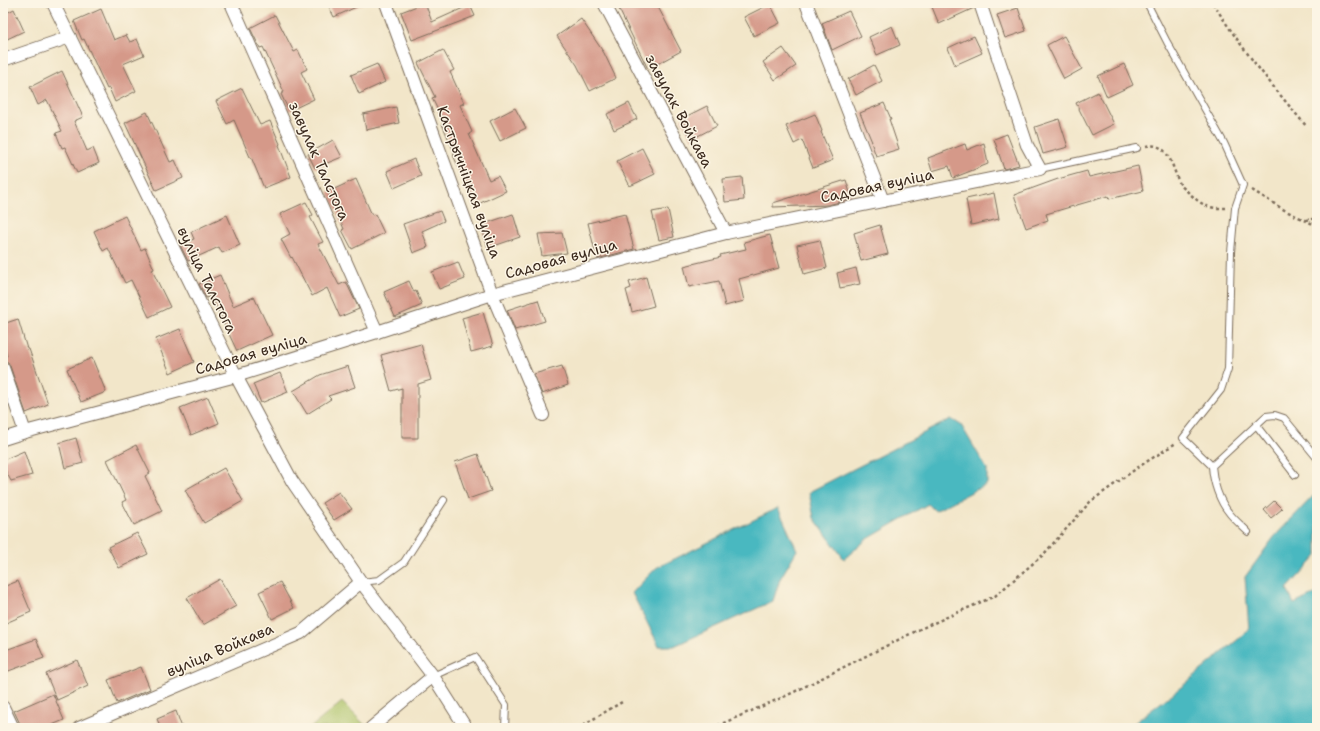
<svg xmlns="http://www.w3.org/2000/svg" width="1320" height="731" font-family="'Shantell Sans',sans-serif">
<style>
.green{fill:#acc267;stroke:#747642}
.water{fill:#49b8c0;stroke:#42716f}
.building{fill:#d59989}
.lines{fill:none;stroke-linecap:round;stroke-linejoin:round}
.service-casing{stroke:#7b6c5a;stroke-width:8}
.minor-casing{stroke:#7b6c5a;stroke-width:14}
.path{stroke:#7b6c5a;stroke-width:2.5;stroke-dasharray:3 3;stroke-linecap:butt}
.service{stroke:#fff;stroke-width:6}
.minor{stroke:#fff;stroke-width:12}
.labels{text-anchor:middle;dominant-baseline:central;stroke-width:3;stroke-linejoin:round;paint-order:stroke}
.street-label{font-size:15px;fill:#3b2a1e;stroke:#fcf5e5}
</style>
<rect width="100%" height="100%" fill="#fcf5e5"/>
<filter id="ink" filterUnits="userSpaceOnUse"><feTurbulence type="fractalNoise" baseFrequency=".025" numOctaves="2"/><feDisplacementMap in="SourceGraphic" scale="8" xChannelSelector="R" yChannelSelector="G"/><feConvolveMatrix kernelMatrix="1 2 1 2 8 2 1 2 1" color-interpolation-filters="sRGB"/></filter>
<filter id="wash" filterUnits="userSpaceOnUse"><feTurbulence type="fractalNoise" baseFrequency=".012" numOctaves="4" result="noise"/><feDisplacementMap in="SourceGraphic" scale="16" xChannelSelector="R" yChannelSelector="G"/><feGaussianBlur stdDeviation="0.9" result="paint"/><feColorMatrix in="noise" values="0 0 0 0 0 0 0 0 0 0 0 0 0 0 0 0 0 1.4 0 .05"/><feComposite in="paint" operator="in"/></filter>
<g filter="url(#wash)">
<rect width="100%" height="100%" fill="#f2e6c9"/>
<path class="green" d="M 342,702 L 368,728 L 310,728 Z"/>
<g class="water">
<path d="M 951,419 L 961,425 L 987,469 L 987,484 L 935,511 L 928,504 L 866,540 L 844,559 L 814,518 L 809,492 Z"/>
<path d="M 1317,492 L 1317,556 L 1287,589 L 1294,604 L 1317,593 L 1317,728 L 1128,728 L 1185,684 L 1249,630 L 1245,577 L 1274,537 Z"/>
<path d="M 778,508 L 797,550 L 780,579 L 773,601 L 674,646 L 659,646 L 632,593 L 656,568 Z"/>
</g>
<g id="blocks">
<g class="building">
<path d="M 327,3 L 365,3 L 334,17 Z"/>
<path d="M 425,3 L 432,22 L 470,5 L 475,16 L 412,40 L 401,12 Z"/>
<path d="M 616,3 L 656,3 L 681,51 L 648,69 Z"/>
<path d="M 941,3 L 973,3 L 974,8 L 939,24 L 932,7 Z"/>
<path d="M 770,4 L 780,23 L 754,36 L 744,17 Z"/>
<path d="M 1018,8 L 1026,31 L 1005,38 L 997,15 Z"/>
<path d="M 14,9 L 24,31 L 3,41 L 3,15 Z"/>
<path d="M 101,9 L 114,40 L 126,35 L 130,42 L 137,39 L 144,55 L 123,64 L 136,91 L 115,102 L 109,88 L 107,89 L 84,39 L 82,40 L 74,21 Z"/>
<path d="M 849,11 L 861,36 L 832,50 L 822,23 Z"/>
<path d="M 275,15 L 294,52 L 298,50 L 307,69 L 301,72 L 314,99 L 289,111 L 281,94 L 284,92 L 263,47 L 260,48 L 250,28 Z"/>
<path d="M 581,19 L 604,53 L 616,78 L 590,91 L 577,65 L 557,36 Z"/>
<path d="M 892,26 L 900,45 L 877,55 L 869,37 Z"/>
<path d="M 974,36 L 982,53 L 955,65 L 948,48 Z"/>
<path d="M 1064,36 L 1082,69 L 1064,79 L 1047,45 Z"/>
<path d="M 783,48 L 796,66 L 775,80 L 763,62 Z"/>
<path d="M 443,50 L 454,70 L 450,72 L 464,103 L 460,105 L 472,132 L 469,134 L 489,180 L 498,176 L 506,191 L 476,205 L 453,155 L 455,154 L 442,124 L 444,123 L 432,98 L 435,97 L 418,63 Z"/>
<path d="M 377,64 L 385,82 L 359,94 L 351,75 Z"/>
<path d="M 1124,64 L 1133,85 L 1107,97 L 1098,76 Z"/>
<path d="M 874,65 L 882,81 L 856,95 L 848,79 Z"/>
<path d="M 62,71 L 83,117 L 74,121 L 87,151 L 93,148 L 99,163 L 77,173 L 65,147 L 62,148 L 56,133 L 62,131 L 47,100 L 38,105 L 30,87 Z"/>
<path d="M 242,88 L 260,125 L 270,121 L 280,144 L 279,145 L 291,177 L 264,188 L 251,157 L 250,157 L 234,120 L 227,124 L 216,101 Z"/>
<path d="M 1098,92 L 1114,124 L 1092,135 L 1076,103 Z"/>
<path d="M 629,103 L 637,119 L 614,130 L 607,114 Z"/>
<path d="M 884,103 L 891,119 L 889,119 L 899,149 L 876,156 L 871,142 L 872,142 L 860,113 Z"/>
<path d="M 707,106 L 717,126 L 692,139 L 681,119 Z"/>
<path d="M 396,107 L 399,123 L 366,130 L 363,114 Z"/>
<path d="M 515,108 L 526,128 L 500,141 L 490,121 Z"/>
<path d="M 147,112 L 170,162 L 175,160 L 183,178 L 156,190 L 125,123 Z"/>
<path d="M 815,114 L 822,131 L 821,132 L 833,160 L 813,168 L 802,140 L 794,144 L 786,126 Z"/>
<path d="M 1059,119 L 1068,147 L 1043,154 L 1035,127 Z"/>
<path d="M 1007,134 L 1019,165 L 1004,169 L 994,139 Z"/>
<path d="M 333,140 L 342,157 L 315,168 L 308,154 Z"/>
<path d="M 984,143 L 988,164 L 953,178 L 949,166 L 932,171 L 928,158 L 965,144 L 967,150 Z"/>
<path d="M 642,148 L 655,174 L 630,186 L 617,161 Z"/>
<path d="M 414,159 L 421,176 L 394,188 L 387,171 Z"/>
<path d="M 1138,166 L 1143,191 L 1109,199 L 1108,196 L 1046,214 L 1048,220 L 1026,228 L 1014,195 L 1058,179 L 1087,171 L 1089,177 Z"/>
<path d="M 742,177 L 744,200 L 725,202 L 723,179 Z"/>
<path d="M 356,179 L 372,215 L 375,214 L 384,233 L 352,249 L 342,230 L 344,229 L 328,192 Z"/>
<path d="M 846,180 L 852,199 L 828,205 L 773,207 L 773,203 Z"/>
<path d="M 994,193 L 999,219 L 971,225 L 966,199 Z"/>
<path d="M 306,202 L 313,215 L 310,217 L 323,242 L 318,244 L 339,285 L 346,282 L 359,309 L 340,317 L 327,288 L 312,296 L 292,257 L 291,258 L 281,239 L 290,234 L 280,214 Z"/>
<path d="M 668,209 L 674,237 L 659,240 L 652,212 Z"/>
<path d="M 440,211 L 444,221 L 422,231 L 428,247 L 413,253 L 403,224 Z"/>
<path d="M 513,214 L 520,237 L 488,248 L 481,225 Z"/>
<path d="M 625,214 L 634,249 L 597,259 L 588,223 Z"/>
<path d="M 227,215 L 240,245 L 222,253 L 219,247 L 188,261 L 180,245 L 194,239 L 191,232 Z"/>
<path d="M 125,216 L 141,250 L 145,248 L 154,269 L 152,270 L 170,307 L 149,317 L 131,280 L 125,283 L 108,248 L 103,251 L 94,231 Z"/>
<path d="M 880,225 L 888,254 L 861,261 L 854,233 Z"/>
<path d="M 562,233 L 567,253 L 542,256 L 538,234 Z"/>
<path d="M 770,235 L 779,268 L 739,279 L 744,301 L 725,306 L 719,281 L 689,287 L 684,266 L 721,257 L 720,255 L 746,249 L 744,242 Z"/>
<path d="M 820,240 L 827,268 L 804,274 L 797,245 Z"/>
<path d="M 458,262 L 465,279 L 439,289 L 432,272 Z"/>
<path d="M 856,268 L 860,284 L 840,288 L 837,273 Z"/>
<path d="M 220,275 L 233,306 L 254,297 L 272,335 L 237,351 L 211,296 L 206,298 L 199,284 Z"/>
<path d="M 646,277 L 654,306 L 632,312 L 626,290 L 631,288 L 629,282 Z"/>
<path d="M 409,281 L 414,292 L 416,291 L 422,305 L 395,317 L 384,292 Z"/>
<path d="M 538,300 L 545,321 L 515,330 L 507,310 Z"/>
<path d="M 483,312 L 493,346 L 471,352 L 462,318 Z"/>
<path d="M 18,319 L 27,349 L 29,349 L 48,404 L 26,413 L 10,366 L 8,362 L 4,361 L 3,357 L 7,356 L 3,342 L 3,324 Z"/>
<path d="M 180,329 L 194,362 L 170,373 L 156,339 Z"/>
<path d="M 421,344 L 431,380 L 418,384 L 418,438 L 402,438 L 402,388 L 391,391 L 381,355 Z"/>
<path d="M 92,358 L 106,392 L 81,402 L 67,369 Z"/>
<path d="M 348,366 L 355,387 L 328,396 L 331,399 L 307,414 L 293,391 L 320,375 Z"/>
<path d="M 562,366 L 568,385 L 542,394 L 534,374 Z"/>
<path d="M 280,373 L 288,392 L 261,403 L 253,384 Z"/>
<path d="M 208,397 L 219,423 L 191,435 L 180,408 Z"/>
<path d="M 76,438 L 83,463 L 65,468 L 59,443 Z"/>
<path d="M 136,445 L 150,473 L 145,476 L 162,511 L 134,525 L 122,502 L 126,500 L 107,460 Z"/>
<path d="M 24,451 L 32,475 L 11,481 L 3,466 L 3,460 Z"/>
<path d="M 478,454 L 491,491 L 468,499 L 455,462 Z"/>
<path d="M 224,468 L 243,501 L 204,523 L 185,490 Z"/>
<path d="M 339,492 L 352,509 L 334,520 L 322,503 Z"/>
<path d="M 1274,501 L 1282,509 L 1271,518 L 1264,510 Z"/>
<path d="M 137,533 L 148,554 L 119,568 L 108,547 Z"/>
<path d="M 220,579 L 236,606 L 203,625 L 187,598 Z"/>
<path d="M 18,581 L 31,612 L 6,623 L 3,616 L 3,587 Z"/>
<path d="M 280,582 L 294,608 L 272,619 L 259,592 Z"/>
<path d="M 36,639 L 44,658 L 3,673 L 3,651 Z"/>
<path d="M 77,660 L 88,686 L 57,700 L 46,674 Z"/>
<path d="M 141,667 L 150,689 L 117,703 L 108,680 Z"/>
<path d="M 53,694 L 64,720 L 45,728 L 22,728 L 14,711 Z"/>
<path d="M 176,711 L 182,728 L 161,728 L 157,719 Z"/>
</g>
</g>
</g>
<g filter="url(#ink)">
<use href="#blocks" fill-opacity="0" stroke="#7b6c5a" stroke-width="1"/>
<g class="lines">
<g class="service-casing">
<g id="service">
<path d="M 1147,3 L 1167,42 L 1224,143 L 1243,185 L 1235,208 L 1231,252 L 1228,369 L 1221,390 L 1183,438 L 1212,466"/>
<path d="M 1040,169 L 1137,148"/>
<path d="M 1256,425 L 1295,475"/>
<path d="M 1248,532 C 1242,526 1235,520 1230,514 C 1219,501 1213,482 1212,466 L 1266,416 L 1275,415 L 1284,418 L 1317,458"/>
<path d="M 361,582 L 379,580 L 404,562 L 444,500"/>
<path d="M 433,676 L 475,657 L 506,705 L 505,728"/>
</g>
</g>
<g class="minor-casing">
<g id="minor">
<path d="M 53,3 L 236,376 L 292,481 L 361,582 L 433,676 L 466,728"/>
<path d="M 231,3 L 377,332"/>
<path d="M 386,3 L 492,294 L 543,415"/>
<path d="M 604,3 L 726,233"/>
<path d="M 806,3 L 883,201"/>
<path d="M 3,60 L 70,37"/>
<path d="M 3,368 L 25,432"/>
<path d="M 3,439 L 25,432 L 236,376 L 377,332 L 492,294 L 726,233 L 1040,169 L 1027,145 L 980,3"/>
<path d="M 3,707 L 13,728"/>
<path d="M 79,728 L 301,633 L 361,582"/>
<path d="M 371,728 L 433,676"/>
</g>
</g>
<g class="path">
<path d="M 1213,3 C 1240,47 1274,88 1307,127"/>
<path d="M 1146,146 C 1170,141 1172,169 1180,184 C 1182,187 1186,190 1189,193 C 1201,204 1207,209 1225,208"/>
<path d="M 1252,190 L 1286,211 L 1317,226"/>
<path d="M 1306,220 L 1317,218"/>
<path d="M 578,728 L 622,702"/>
<path d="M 712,728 L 788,695 L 920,629 L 995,596 L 1044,554 L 1090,502 L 1140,466 L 1176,443"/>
</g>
<use href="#service" class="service"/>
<use href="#minor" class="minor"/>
</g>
</g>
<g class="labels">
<g class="street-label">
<text transform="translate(679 111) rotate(62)">завулак Войкава</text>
<text transform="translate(319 161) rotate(66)">завулак Талстога</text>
<text transform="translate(469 182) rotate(70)">Кастрычніцкая вуліца</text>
<text transform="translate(877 186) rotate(-12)">Садовая вуліца</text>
<text transform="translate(561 259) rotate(-15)">Садовая вуліца</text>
<text transform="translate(207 280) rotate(64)">вуліца Талстога</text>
<text transform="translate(251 354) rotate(-16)">Садовая вуліца</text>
<text transform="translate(220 650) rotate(-23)">вуліца Войкава</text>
</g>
</g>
<rect width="1320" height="731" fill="none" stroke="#fcf5e5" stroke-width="16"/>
</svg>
